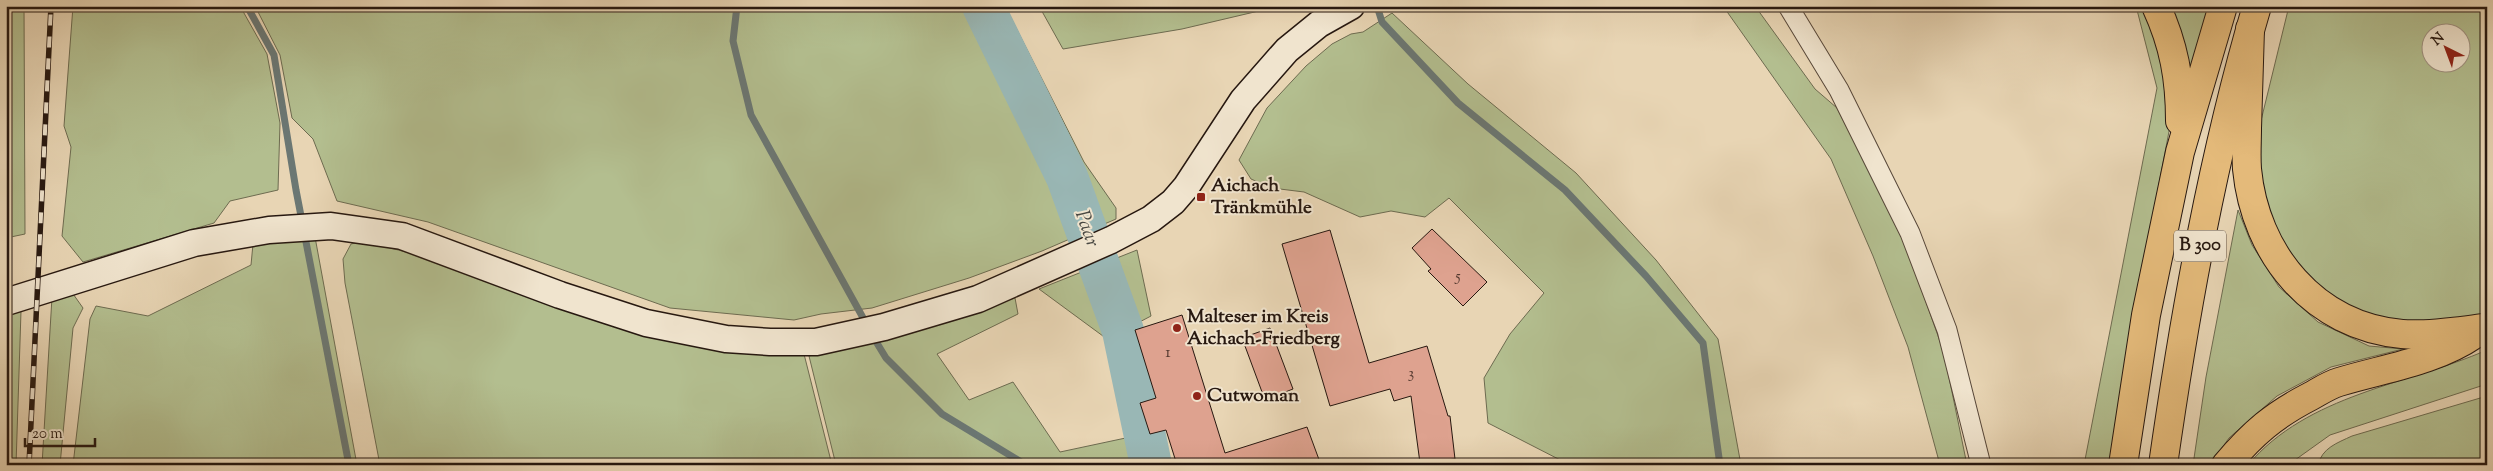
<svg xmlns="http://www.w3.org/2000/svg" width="2493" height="471" font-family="'Sorts Mill Goudy',serif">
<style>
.green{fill:#b3be8f;stroke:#6d6b50;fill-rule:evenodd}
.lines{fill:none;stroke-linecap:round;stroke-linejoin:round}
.stream{stroke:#6b7773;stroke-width:7}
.river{stroke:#99b7b5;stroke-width:42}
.building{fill:#dea28f;stroke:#271810}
.street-casing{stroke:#574739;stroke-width:21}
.secondary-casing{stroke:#271810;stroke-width:29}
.highway-casing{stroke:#271810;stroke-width:30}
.street{stroke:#f0e4ce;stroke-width:19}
.secondary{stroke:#f0e4ce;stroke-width:26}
.highway{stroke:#e4ba7a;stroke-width:28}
.rail-casing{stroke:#271810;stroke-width:5.5}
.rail{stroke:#f0e4ce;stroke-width:4;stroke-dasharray:11;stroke-linecap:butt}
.poi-dot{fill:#8f2418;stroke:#f0e4ce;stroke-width:2}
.labels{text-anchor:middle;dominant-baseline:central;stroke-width:4;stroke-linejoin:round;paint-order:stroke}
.number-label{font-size:16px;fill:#553a30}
.shield{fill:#f0e4ce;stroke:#635549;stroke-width:1}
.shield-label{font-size:18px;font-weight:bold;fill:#271810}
.poi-label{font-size:19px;font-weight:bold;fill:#271810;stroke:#f0e4ce;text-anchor:start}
.water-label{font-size:20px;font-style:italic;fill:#494842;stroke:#f0e4ce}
</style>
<rect width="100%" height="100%" fill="#e8d5b4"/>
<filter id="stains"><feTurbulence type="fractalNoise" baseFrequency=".004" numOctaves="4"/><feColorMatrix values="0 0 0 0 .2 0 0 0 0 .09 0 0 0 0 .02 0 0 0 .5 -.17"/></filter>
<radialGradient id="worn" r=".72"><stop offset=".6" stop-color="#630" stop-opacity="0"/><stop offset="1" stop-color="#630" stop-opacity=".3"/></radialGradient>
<g class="green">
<path d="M 6,6 L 24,6 L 25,234 L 6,238 Z"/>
<path d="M 73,6 L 240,6 L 267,54 L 280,123 L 278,190 L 230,201 L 214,223 L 83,262 L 62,236 L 71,147 L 64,126 Z"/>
<path d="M 255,6 L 1005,6 L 1084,162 L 1116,208 L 1116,219 L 1042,251 L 969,278 L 872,308 L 821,314 L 794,320 L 670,308 L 428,222 L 337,201 L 313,139 L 292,118 L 280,55 Z"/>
<path d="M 1039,6 L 1280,6 L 1182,29 L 1063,49 Z"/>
<path d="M 1723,6 L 1755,6 L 1815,89 L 1837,108 L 1905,242 L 1944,353 L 1967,465 L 1940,465 L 1908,347 L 1873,256 L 1831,159 Z"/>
<path d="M 2136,6 L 2145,6 L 2156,21 L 2171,121 L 2145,257 L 2111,465 L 2084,465 L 2157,88 Z"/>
<path d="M 2167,6 L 2209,6 L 2190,74 Z"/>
<path d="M 2289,6 L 2487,6 L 2487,312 L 2478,317 L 2404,325 L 2356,314 L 2321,293 L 2266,221 L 2257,137 ZM 2430,32 L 2460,32 L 2460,62 L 2430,62 Z"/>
<path d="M 1392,13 L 1468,84 L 1576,173 L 1656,260 L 1718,339 L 1741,465 L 1570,465 L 1488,423 L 1484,378 L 1510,334 L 1544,293 L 1449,198 L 1425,217 L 1391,211 L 1360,217 L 1304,192 L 1272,188 L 1251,179 L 1239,160 L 1267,108 L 1306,66 L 1332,44 L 1351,34 L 1363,32 Z"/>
<path d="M 2238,210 L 2252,245 L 2279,287 L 2318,322 L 2369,346 L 2403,349 L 2331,367 L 2277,396 L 2229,438 L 2210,465 L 2193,465 L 2206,377 Z"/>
<path d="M 315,237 L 357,465 L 73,465 L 90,319 L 96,306 L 148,316 L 251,265 L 253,244 Z"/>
<path d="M 363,241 L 804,354 L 832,465 L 380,465 L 345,283 L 343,259 L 351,244 Z"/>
<path d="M 1137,250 L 1151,316 L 1107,339 L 1039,289 Z"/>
<path d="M 71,291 L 83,308 L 73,328 L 60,465 L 42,465 L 52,297 Z"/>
<path d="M 1015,298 L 1018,314 L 937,354 L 969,400 L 1013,382 L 1060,452 L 1135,436 L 1138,465 L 836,465 L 809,356 L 890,336 Z"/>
<path d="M 21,311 L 16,465 L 6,465 L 6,316 Z"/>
<path d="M 2487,350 L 2487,384 L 2330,435 L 2288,465 L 2248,465 C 2308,394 2407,385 2487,350 Z"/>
<path d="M 2487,396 L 2487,465 L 2318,465 C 2322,448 2337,443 2352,436 Z"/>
</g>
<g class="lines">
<g class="stream">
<path d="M 247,6 L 274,55 L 296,190 L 349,465"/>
<path d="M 737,6 L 733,41 L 751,115 L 867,325"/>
<path d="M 1377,6 L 1382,22 L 1458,103 L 1565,190 L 1646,276 L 1703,343 L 1720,465"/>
<path d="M 872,335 L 886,358 L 942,414 L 1026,465"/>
</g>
<path class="river" d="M 983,6 L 1067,177 L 1123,331 L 1151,465"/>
</g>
<g class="building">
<path d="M 1432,229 L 1487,282 L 1463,306 L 1428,271 L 1431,269 L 1412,248 Z"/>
<path d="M 1330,230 L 1369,363 L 1427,346 L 1448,416 L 1450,416 L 1455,459 L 1420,463 L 1411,396 L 1394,401 L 1390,389 L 1330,406 L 1282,244 Z"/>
<path d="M 1182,315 L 1225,453 L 1307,427 L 1321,465 L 1177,465 L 1166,430 L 1150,434 L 1140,403 L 1156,398 L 1135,330 Z"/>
<path d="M 1270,328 L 1293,389 L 1265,400 L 1242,338 Z"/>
</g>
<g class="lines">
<g class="street-casing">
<path id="street" d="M 1788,6 L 1839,90 L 1910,233 L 1947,330 L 1981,465"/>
</g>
<g class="secondary-casing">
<path id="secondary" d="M 6,302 L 194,243 L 269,230 L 331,226 L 402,236 L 560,295 L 646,323 L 726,339 L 770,342 L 816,342 L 884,327 L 978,299 L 1111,240 L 1151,219 L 1173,202 L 1186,187 L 1243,100 L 1287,50 L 1319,24 L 1351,6"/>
</g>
<g class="highway-casing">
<g id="highway">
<path d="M 2156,6 C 2174,45 2180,79 2180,121"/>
<path d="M 2250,29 C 2249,62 2248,95 2247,128 C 2247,141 2246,156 2247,169 C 2255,254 2314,326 2402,334 C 2429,336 2458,331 2485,328"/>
<path d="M 2123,465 L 2146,315 L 2180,152 L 2223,6"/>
<path d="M 2163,465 C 2185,311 2213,155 2257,6"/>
<path d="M 2226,465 C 2253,433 2274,415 2311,396 C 2320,391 2329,385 2339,382 C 2385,368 2434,362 2475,334"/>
</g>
</g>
<use href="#street" class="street"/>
<use href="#secondary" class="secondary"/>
<use href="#highway" class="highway"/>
<g class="rail-casing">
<path id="rail" d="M 29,465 L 51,6"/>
</g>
<use href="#rail" class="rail"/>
</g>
<g class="poi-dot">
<rect x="1196" y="192" width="10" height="10" rx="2.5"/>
<circle cx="1177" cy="328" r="5"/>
<circle cx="1197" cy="396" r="5"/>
</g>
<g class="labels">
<g class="number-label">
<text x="1458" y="277">5</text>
<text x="1168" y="353">1</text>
<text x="1411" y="374">3</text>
</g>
<rect class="shield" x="2174" y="230.5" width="52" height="31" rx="4"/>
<g class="shield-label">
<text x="2200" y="246">B 300</text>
</g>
<g class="poi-label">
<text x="1211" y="186">Aichach<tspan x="1211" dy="22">Tränkmühle</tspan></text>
<text x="1187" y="317">Malteser im Kreis<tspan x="1187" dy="22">Aichach-Friedberg</tspan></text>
<text x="1207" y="396">Cutwoman</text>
</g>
<g class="water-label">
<text transform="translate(1086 229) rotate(70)">Paar</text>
</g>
</g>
<rect width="2493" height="471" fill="none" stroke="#e8d5b4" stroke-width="25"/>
<rect x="8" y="8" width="2478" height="456" fill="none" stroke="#271810" stroke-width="2.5"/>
<rect x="12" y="12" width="2468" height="446" fill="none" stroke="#271810"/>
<g transform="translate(2446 48) rotate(318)"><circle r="24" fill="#f0e4ce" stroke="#a09282"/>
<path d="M0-4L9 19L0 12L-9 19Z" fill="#8f2418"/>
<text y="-8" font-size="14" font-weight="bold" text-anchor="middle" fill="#271810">N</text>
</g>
<path d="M25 438v8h70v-8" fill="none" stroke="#271810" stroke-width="2.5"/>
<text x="32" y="438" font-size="15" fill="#271810" stroke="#f0e4ce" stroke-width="4" paint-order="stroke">20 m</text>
<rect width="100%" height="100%" filter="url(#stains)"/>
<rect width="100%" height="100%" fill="url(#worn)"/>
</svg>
